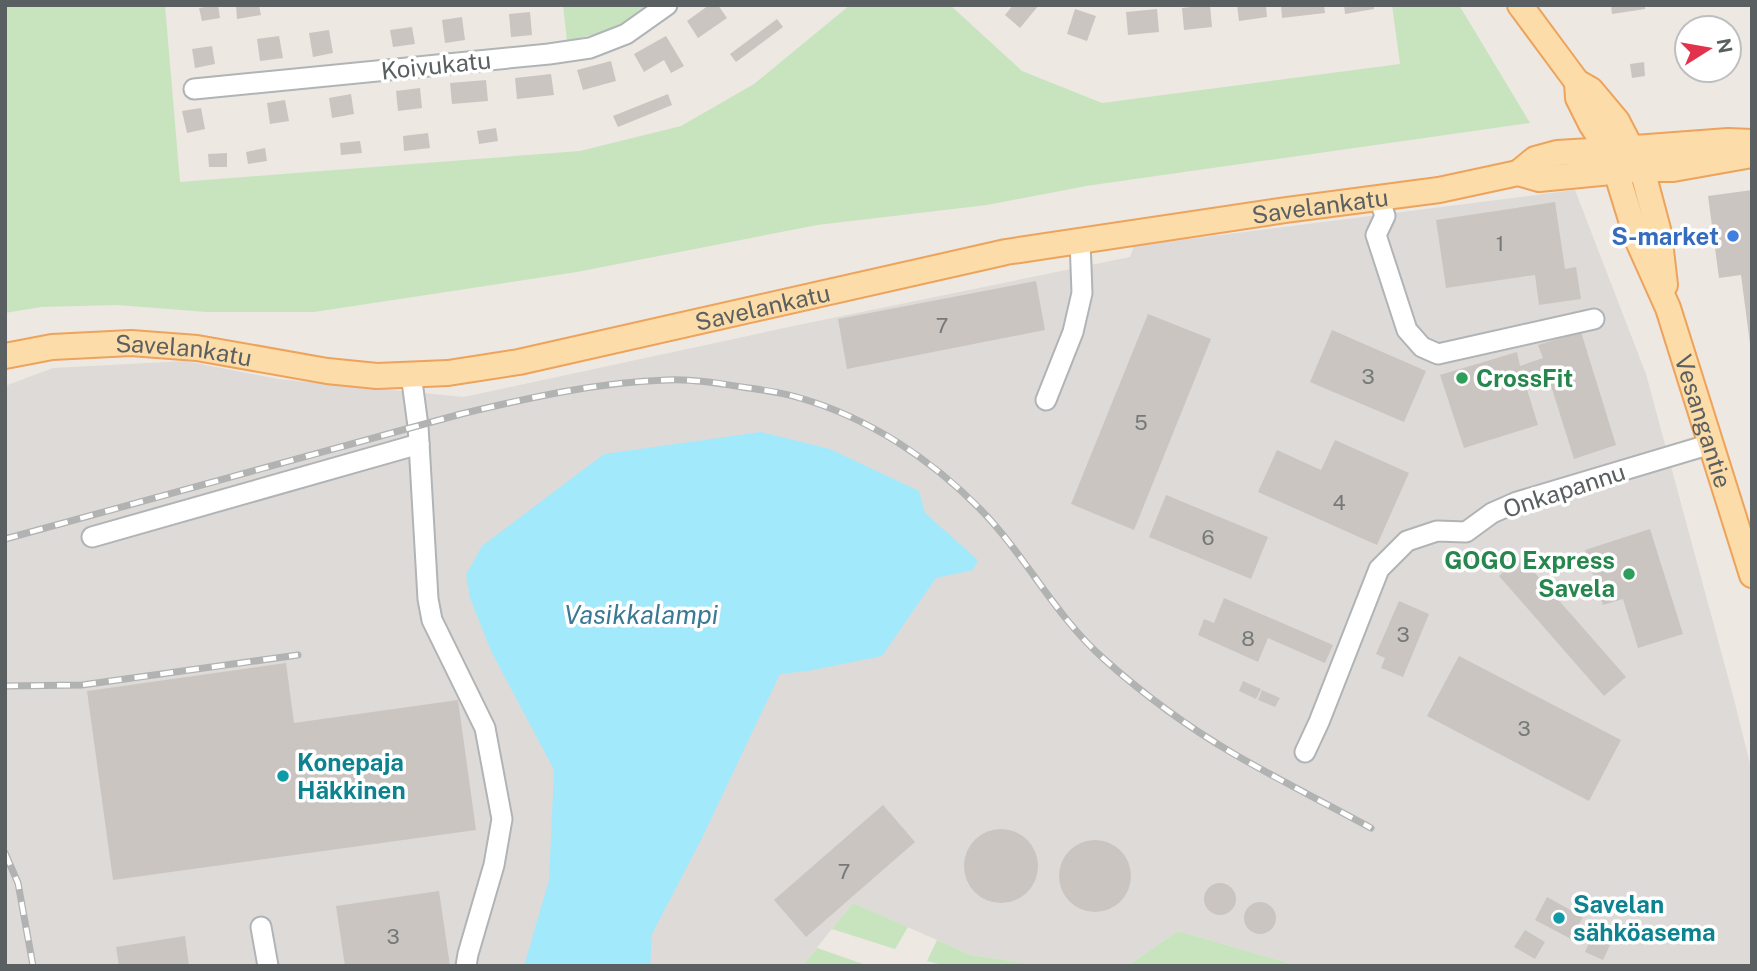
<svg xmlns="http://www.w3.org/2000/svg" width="1757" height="971" font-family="'Public Sans',sans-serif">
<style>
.industrial{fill:#dedad7}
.green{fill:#c7e4bf}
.water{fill:#a3e9fc}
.building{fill:#cac5c1}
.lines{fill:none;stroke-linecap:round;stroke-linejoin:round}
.minor-casing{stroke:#b0b4b7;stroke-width:23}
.major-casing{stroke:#eda35b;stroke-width:28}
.minor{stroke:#fff;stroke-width:19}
.major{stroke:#fcdca8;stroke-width:24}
.rail-casing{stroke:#b1b2b2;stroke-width:7}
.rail{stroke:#fff;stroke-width:4.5;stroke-dasharray:13;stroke-linecap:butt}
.shop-dot{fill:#3f7fe0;stroke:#fff;stroke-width:2.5}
.leisure-dot{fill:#2e9e5b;stroke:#fff;stroke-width:2.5}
.culture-dot{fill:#0f9aa8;stroke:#fff;stroke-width:2.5}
.labels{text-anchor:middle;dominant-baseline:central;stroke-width:7;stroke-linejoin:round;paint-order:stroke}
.number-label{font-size:21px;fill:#76797a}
.street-label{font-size:24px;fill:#5a6062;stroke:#fff}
.shop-label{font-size:24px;font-weight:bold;fill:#366cbe;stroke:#fff;text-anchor:end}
.leisure-label{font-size:24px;font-weight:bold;fill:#27864d;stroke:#fff;text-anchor:start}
.culture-label{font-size:24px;font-weight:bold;fill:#0d838f;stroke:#fff;text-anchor:start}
.water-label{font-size:26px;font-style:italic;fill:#397994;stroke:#fff}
</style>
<rect width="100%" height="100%" fill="#ede8e2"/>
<path class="industrial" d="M 1575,190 L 1646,374 L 1735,703 L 1752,772 L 1752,966 L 1299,966 L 1178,931 L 1127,966 L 1044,966 L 971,955 L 853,903 L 802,966 L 5,966 L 5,386 L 53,368 L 185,361 L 278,379 L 464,397 L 803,324 L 1130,257 L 1134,246 Z"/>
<g class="green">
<path d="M 5,5 L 165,5 L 180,182 L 580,151 L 681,126 L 754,84 L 850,5 L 950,5 L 1022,71 L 1102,103 L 1400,64 L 1392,5 L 1459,5 L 1530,123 L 1086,186 L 987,205 L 817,225 L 577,272 L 314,312 L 207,312 L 117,305 L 41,307 L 5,313 Z"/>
<path d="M 563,5 L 649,5 L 650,8 L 611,30 L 567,41 Z"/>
<path d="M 853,903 L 908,927 L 895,949 L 832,929 Z"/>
<path d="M 1178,931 L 1299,966 L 1127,966 Z"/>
<path d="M 937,940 L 971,955 L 1044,966 L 946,966 L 927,961 Z"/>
<path d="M 817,948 L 869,966 L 802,966 Z"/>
</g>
<path class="water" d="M 761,432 L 830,449 L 919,491 L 925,513 L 978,560 L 973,570 L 936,578 L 882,656 L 808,671 L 780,674 L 701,840 L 652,934 L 650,966 L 524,966 L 549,880 L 554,770 L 491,651 L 470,598 L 466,575 L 482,546 L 604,454 Z"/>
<g class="building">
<path d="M 218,5 L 220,18 L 202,21 L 199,8 Z"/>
<path d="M 236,5 L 259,5 L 261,15 L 237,19 Z"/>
<path d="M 709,5 L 718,5 L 727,18 L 698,38 L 687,21 Z"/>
<path d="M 1013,5 L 1039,5 L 1020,28 L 1005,15 Z"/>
<path d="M 1210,5 L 1212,27 L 1184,30 L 1182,8 Z"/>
<path d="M 1237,5 L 1266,5 L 1267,17 L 1239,21 Z"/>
<path d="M 1281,5 L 1324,5 L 1325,13 L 1282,18 Z"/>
<path d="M 1344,5 L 1374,5 L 1374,9 L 1345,14 Z"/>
<path d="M 1611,5 L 1645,5 L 1645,9 L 1612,14 Z"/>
<path d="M 1075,9 L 1096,16 L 1087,41 L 1067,34 Z"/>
<path d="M 1157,9 L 1159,32 L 1128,35 L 1126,12 Z"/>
<path d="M 530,12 L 532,35 L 511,37 L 509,14 Z"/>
<path d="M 462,17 L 465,40 L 445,43 L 442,20 Z"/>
<path d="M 777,19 L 783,27 L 736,62 L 730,54 Z"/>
<path d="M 412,27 L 415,44 L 393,47 L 390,30 Z"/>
<path d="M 329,30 L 333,53 L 313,57 L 309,33 Z"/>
<path d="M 279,36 L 283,58 L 260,61 L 257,39 Z"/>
<path d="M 666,36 L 684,66 L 671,73 L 664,60 L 644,72 L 634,54 Z"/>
<path d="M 212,46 L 215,64 L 195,68 L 192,49 Z"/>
<path d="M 611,61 L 616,81 L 583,90 L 577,70 Z"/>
<path d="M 1644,62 L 1645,76 L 1632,78 L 1630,64 Z"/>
<path d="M 551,74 L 554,95 L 517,99 L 515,78 Z"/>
<path d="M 486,80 L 488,101 L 452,104 L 450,83 Z"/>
<path d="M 420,88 L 422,108 L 398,111 L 396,91 Z"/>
<path d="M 351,94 L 354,114 L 332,118 L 329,98 Z"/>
<path d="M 668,94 L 672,105 L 618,127 L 613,116 Z"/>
<path d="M 285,100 L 289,121 L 270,124 L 267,103 Z"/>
<path d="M 201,108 L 205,129 L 187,133 L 182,111 Z"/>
<path d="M 496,128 L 498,141 L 479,144 L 477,131 Z"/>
<path d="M 428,133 L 430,148 L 404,151 L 403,136 Z"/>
<path d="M 360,141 L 362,153 L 341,155 L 340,143 Z"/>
<path d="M 265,148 L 267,161 L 248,164 L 246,152 Z"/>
<path d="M 227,153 L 227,167 L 209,167 L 208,154 Z"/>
<path d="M 1752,190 L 1752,344 L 1750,344 L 1741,275 L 1719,278 L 1708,196 Z"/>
<path d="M 1555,202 L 1565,269 L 1576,267 L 1581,299 L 1539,305 L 1535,275 L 1446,288 L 1436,220 Z"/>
<path d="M 1036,281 L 1045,330 L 847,369 L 838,319 Z"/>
<path d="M 1148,314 L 1211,339 L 1134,530 L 1071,504 Z"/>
<path d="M 1332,330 L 1426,371 L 1404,422 L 1310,382 Z"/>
<path d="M 1581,332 L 1616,445 L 1574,459 L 1548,376 L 1525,383 L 1538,425 L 1464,448 L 1440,375 L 1517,352 L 1520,366 L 1543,358 L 1538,345 Z"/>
<path d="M 1335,440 L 1409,473 L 1377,545 L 1258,492 L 1277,450 L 1321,470 Z"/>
<path d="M 1166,495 L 1268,537 L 1251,579 L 1149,537 Z"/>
<path d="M 1650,529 L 1683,634 L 1638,648 L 1623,599 L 1603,605 L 1585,550 Z"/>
<path d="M 1521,557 L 1626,677 L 1604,696 L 1499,576 Z"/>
<path d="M 1224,598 L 1333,645 L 1325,663 L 1268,638 L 1258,662 L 1198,635 L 1204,619 L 1214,623 Z"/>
<path d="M 1399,601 L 1429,614 L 1403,677 L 1381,668 L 1385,658 L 1376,654 Z"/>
<path d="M 1459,656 L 1621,740 L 1589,801 L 1427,716 Z"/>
<path d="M 286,663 L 294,723 L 458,700 L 476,830 L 113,880 L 87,691 Z"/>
<path d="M 1243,681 L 1261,689 L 1256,699 L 1239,691 Z"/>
<path d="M 1262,690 L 1280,698 L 1275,707 L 1258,700 Z"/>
<path d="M 883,805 L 915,842 L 806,937 L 774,900 Z"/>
<circle cx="1001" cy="866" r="37"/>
<circle cx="1095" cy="876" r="36"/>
<circle cx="1220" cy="899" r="16"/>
<path d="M 439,891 L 450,966 L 345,966 L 336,906 Z"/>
<path d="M 1547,897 L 1583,917 L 1571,939 L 1535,920 Z"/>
<circle cx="1260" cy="918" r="16"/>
<path d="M 1599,922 L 1617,930 L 1603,960 L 1585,952 Z"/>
<path d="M 1525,930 L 1545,942 L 1535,959 L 1514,947 Z"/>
<path d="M 185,936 L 189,966 L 119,966 L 116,947 Z"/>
</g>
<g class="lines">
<g class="minor-casing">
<g id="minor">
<path d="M 194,89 L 549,54 L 590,48 L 626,34 L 667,5"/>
<path d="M 1379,198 L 1385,216 L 1376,235 L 1407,330 L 1422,347 L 1438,354 L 1594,319"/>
<path d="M 411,374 L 418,426 L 428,599 L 432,620 L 485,728 L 502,819 L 494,865 L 468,954 L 466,966"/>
<path d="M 1046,400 L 1073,332 L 1082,293 L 1080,240"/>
<path d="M 92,537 L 419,444"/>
<path d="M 1305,752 L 1319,722 L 1379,569 L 1407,541 L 1437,531 L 1466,532 L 1492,513 L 1517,502 L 1711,444"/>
<path d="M 261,927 L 268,966"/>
</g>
</g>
<g class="major-casing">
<g id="major">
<path d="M 1520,5 L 1577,82 L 1591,90 L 1617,121 L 1642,169 L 1659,233 L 1665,285"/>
<path id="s1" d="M 1577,82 L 1578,98 L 1591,124 L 1608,150 L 1616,171 L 1637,239 L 1668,308 L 1752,575"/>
<path d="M 1518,173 L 1535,159 L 1557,153 L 1608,150 L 1728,141 L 1752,142"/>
<path id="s2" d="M 5,356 L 52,347 L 131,343 L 197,348 L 327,371 L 377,376 L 448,373 L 519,362 L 1006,252 L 1286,210 L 1439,190 L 1518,173 L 1539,179 L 1642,169 L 1673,169 L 1752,155"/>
</g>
</g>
<use href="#minor" class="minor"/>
<use href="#major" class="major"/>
<g class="rail-casing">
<g id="rail">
<path d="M 5,539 L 461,414 C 528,398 598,382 667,380 C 693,379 717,383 742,387 C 762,390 781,392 800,398 C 869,418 931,459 981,510 C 1026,556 1055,616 1104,659 C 1143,694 1188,727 1234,754 C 1279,780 1325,803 1371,828"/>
<path d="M 5,686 L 82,685 L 298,655"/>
<path d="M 5,853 L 18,883 L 33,966"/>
</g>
</g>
<use href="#rail" class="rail"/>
</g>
<circle class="shop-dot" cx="1733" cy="236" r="7"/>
<g class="leisure-dot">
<circle cx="1462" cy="378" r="7"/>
<circle cx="1629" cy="574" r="7"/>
</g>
<g class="culture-dot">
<circle cx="283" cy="776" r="7"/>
<circle cx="1559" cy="918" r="7"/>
</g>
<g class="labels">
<g class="number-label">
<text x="1500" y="243">1</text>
<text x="942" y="325">7</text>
<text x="1368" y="376">3</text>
<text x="1141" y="422">5</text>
<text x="1339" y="502">4</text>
<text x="1208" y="537">6</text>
<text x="1403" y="634">3</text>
<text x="1248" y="638">8</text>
<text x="1524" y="728">3</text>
<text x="844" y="871">7</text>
<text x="393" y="936">3</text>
</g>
<g class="street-label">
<text transform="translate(436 65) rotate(-6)">Koivukatu</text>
<text stroke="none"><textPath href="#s2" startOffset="1335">Savelankatu</textPath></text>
<text stroke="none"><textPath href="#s2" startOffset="768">Savelankatu</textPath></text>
<text stroke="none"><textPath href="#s2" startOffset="180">Savelankatu</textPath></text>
<text stroke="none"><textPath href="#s1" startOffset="364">Vesangantie</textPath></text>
<text transform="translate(1564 490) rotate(-18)">Onkapannu</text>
</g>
<g class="shop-label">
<text x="1719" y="236">S-market</text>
</g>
<g class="leisure-label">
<text x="1476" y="378">CrossFit</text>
<text x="1615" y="560" text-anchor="end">GOGO Express<tspan x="1615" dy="28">Savela</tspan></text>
</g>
<g class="culture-label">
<text x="297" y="762">Konepaja<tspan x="297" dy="28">Häkkinen</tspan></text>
<text x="1573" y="904">Savelan<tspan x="1573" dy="28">sähköasema</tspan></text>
</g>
<g class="water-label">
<text x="641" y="614">Vasikkalampi</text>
</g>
</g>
<rect width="1757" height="971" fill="none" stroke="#5a6062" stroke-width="14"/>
<g transform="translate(1708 49) rotate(79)"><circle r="33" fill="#ffffff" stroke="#bdbfc0" stroke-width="2"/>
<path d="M0-5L12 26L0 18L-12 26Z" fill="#e3324b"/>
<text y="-10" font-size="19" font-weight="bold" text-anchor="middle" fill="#5a6062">N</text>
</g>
</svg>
